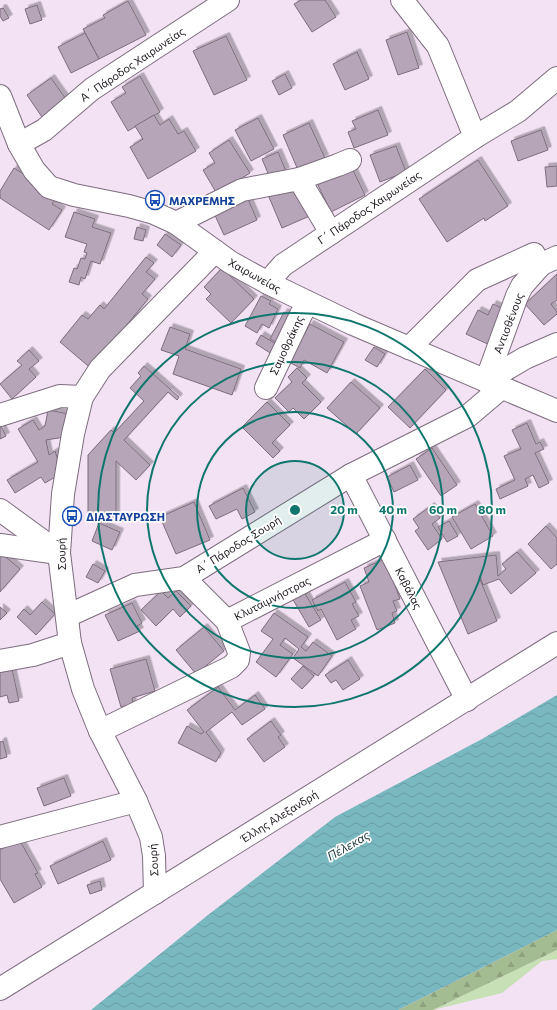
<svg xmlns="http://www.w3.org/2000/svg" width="557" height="1010" font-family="Commissioner,sans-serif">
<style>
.green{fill:#c7e0b5}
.forest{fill:url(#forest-firs)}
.water{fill:url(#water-waves)}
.building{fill:#b6a5b8;stroke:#7d6d7e;filter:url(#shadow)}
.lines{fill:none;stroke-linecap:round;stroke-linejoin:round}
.minor-casing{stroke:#7d6d7e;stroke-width:24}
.minor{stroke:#fff;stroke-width:22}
.ring{fill:none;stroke:#0f766e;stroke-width:2}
.labels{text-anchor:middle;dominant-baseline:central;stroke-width:3.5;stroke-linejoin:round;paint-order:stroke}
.street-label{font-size:11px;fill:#1c161d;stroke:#fff}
.transit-label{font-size:11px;font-weight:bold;fill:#164399;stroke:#fff;text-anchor:start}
.water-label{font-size:12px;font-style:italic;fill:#153539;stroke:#fff}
.centre{fill:#0f766e;stroke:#fff;stroke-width:2}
.ring-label{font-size:12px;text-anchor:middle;font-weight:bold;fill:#0f766e;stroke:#fff;stroke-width:3.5;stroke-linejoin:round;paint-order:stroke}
</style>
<defs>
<pattern id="forest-firs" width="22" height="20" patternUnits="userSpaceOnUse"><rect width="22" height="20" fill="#a4bc91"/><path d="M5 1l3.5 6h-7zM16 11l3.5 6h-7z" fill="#8da17d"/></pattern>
<pattern id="water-waves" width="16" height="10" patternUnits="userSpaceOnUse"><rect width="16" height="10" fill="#79b8bf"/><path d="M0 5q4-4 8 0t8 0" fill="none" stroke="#689da4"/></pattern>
<filter id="shadow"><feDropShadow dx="3.5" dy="-3.5" stdDeviation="0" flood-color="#0004"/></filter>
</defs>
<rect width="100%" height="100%" fill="#f3e1f4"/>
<path class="green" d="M 557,950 L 557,959 L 542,961 L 502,993 L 433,1010 Z"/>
<path class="forest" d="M 557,930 L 557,950 L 433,1010 L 398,1010 Z"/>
<path class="water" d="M 557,695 L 557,930 L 398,1010 L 91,1010 L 208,915 L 335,817 L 482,739 Z"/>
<g class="building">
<path d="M 301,0 L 325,0 L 336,17 L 312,32 L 294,4 Z"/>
<path d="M 128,1 L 146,35 L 99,59 L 83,29 L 105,18 L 103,15 Z"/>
<path d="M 37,5 L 42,20 L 30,24 L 25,9 Z"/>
<path d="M 3,8 L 9,18 L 3,21 L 0,16 L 0,9 Z"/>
<path d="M 407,32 L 419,68 L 398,75 L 386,40 Z"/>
<path d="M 85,33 L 99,59 L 71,73 L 58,47 Z"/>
<path d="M 226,36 L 247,80 L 214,95 L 193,51 Z"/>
<path d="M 357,52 L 369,79 L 345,90 L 333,64 Z"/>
<path d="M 285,74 L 292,88 L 279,95 L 272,81 Z"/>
<path d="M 140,76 L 160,112 L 128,131 L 111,102 L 126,93 L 122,87 Z"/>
<path d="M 51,78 L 68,102 L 44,120 L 27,95 Z"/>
<path d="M 378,110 L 388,135 L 354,148 L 348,132 L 356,129 L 352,121 Z"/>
<path d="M 154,115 L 160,125 L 169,119 L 178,134 L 184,131 L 196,151 L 148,179 L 130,147 L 143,139 L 135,126 Z"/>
<path d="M 258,118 L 274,149 L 251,161 L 235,130 Z"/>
<path d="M 309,123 L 325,158 L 298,170 L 283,135 Z"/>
<path d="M 541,130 L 548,150 L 518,161 L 511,141 Z"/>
<path d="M 229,140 L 250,173 L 217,194 L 203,170 L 215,163 L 209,153 Z"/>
<path d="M 396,146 L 406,172 L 380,182 L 370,155 Z"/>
<path d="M 278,152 L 286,171 L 270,178 L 262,159 Z"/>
<path d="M 478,160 L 508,206 L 485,221 L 484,218 L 447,242 L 419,199 Z"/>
<path d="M 350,164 L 365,195 L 331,212 L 316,181 Z"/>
<path d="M 557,166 L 557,186 L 547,187 L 545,167 Z"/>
<path d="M 14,168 L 58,196 L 52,204 L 62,210 L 49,230 L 0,198 L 0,191 Z"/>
<path d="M 300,184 L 312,215 L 282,228 L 269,197 Z"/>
<path d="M 246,194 L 257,220 L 224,235 L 212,209 Z"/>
<path d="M 74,212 L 95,219 L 92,227 L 111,233 L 100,264 L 91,261 L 85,279 L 81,277 L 79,285 L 69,282 L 74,268 L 77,269 L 81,258 L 85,259 L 87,253 L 84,252 L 87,244 L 65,237 Z"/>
<path d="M 137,227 L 146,230 L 143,241 L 134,239 Z"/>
<path d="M 165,234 L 181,245 L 172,257 L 157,245 Z"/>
<path d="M 146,257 L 154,263 L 146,272 L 155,279 L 142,294 L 148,299 L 103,354 L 94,371 L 60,342 L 82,315 L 88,319 L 100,305 L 104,309 Z"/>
<path d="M 222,268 L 254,299 L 231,323 L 206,299 L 211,294 L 204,287 Z"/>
<path d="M 557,274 L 557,300 L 551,304 L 557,312 L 557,314 L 544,325 L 525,304 Z"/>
<path d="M 261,296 L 271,301 L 269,304 L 278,309 L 269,328 L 262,324 L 257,333 L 245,326 Z"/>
<path d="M 493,304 L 510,312 L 494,347 L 466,334 L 478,310 L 488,315 Z"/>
<path d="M 284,312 L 298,319 L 284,346 L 270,339 Z"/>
<path d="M 310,324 L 344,342 L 327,373 L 304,360 L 300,368 L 289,362 Z"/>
<path d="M 170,327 L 190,334 L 185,349 L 241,369 L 232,395 L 173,374 L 179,356 L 161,350 Z"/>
<path d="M 261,335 L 281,347 L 275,356 L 256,344 Z"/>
<path d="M 374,347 L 385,354 L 377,367 L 365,360 Z"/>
<path d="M 29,350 L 39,361 L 29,369 L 36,377 L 12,399 L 0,384 L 22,365 L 17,361 Z"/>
<path d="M 144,366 L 179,397 L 177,400 L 168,392 L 124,440 L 150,465 L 136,480 L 116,461 L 116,519 L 88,519 L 88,455 L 111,430 L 114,433 L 144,401 L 130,388 L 141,376 L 138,373 Z"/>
<path d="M 297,368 L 307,378 L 302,383 L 321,402 L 304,419 L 293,408 L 289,412 L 275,398 L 292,382 L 288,377 Z"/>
<path d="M 425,369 L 446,390 L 410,428 L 388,407 Z"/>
<path d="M 351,382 L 380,408 L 356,434 L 327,408 Z"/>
<path d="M 267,402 L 290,425 L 272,443 L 280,451 L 273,458 L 242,427 Z"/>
<path d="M 48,410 L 69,414 L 65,437 L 46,440 L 49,455 L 55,451 L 62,473 L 45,483 L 41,477 L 15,493 L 7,480 L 38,462 L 18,429 L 33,420 L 39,430 L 45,426 Z"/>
<path d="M 527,423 L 536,444 L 540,442 L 544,449 L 535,453 L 549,483 L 539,488 L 533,475 L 525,479 L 528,486 L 500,499 L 496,489 L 515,480 L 504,456 L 521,449 L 512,430 Z"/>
<path d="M 0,424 L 6,436 L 0,439 Z"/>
<path d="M 432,448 L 457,485 L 441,496 L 416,459 Z"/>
<path d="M 410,465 L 418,480 L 394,492 L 387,477 Z"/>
<path d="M 243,488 L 255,512 L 242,519 L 237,509 L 216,519 L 209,506 Z"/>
<path d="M 194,502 L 210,540 L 176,554 L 160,517 Z"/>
<path d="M 475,504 L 493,536 L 471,549 L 452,517 Z"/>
<path d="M 431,506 L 440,518 L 432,524 L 442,539 L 428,550 L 415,531 L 419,528 L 413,519 Z"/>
<path d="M 449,521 L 458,536 L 447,542 L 438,527 Z"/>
<path d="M 99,523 L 120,532 L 112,550 L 92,541 Z"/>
<path d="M 546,526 L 557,538 L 557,564 L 551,569 L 528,544 Z"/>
<path d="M 517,552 L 536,573 L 511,594 L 499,579 L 483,585 L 480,576 L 479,577 L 497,621 L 468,634 L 438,562 L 496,555 L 498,576 L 506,569 L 502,564 Z"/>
<path d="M 1,553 L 20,569 L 0,592 L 0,554 Z"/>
<path d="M 385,559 L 400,599 L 393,601 L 397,611 L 392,613 L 395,623 L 377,630 L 360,586 L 369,582 L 364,568 Z"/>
<path d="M 93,564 L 105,571 L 98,583 L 86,577 Z"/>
<path d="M 345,582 L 356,602 L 352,604 L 359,616 L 351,620 L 356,629 L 337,640 L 321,609 L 318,611 L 312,600 Z"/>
<path d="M 161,591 L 168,598 L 176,591 L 191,606 L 180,617 L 173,609 L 156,626 L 141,610 Z"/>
<path d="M 304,592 L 321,620 L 309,627 L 292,598 Z"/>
<path d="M 42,602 L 55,614 L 36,635 L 17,617 L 24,609 L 30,615 Z"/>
<path d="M 132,603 L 142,623 L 137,626 L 140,631 L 118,641 L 105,615 Z"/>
<path d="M 0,607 L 7,613 L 0,620 Z"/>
<path d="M 274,613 L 308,637 L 301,647 L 306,651 L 313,642 L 332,656 L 318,676 L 293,658 L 299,649 L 285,638 L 280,645 L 293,654 L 276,677 L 256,662 L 273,639 L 261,631 Z"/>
<path d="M 204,627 L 224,651 L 196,674 L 176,650 Z"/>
<path d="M 146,659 L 155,691 L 132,698 L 133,704 L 121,707 L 110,669 Z"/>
<path d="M 348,660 L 360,679 L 343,690 L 336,680 L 331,683 L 325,675 Z"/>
<path d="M 303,666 L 314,676 L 302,689 L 291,679 Z"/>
<path d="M 12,669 L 19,701 L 9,703 L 7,695 L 0,697 L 0,672 Z"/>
<path d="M 218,687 L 235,710 L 255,695 L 265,709 L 242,725 L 232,712 L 206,732 L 221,753 L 216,762 L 178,743 L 187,726 L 201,734 L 204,732 L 187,710 Z"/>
<path d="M 271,721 L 281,735 L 278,737 L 285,747 L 264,762 L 247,739 Z"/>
<path d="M 3,741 L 7,757 L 0,759 L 0,742 Z"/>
<path d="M 64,778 L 71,796 L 44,806 L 37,788 Z"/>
<path d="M 19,839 L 38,873 L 35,874 L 42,887 L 14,903 L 0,879 L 0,850 Z"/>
<path d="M 103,841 L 111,860 L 58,884 L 50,866 Z"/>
<path d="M 100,881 L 102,890 L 90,894 L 87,885 Z"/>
</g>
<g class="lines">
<g class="minor-casing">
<g id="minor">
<path d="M 402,0 L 438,46 L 475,137"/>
<path d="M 0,96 L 19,144 L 34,170 L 49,187 L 74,195 L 129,206 L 154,213 L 176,223 L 230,262 L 268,283 L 353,324 L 557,411"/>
<path d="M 19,144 L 44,130 L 92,89 L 228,0"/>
<path d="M 299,179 L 331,233"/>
<path d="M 176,223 L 242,190 L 299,179 L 338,165 L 350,160"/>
<path d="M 268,283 L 275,274 L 283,265 L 475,137 L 518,111 L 557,78"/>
<path d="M 409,348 L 477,280 L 534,254"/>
<path d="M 486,381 L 517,296 L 522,286 L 537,269 L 542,264 L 557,257"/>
<path d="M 486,381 L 525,358 L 557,344"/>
<path d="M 266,388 L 307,302"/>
<path d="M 0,415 L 60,396 L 82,397"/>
<path d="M 351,475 L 467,700"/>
<path d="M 0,510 L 59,553"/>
<path d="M 0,545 L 58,553"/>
<path d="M 184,578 L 227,621"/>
<path d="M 67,616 L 135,585 L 184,578 L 351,475 L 468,416 L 501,388"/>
<path d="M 0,661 L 33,655 L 70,643"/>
<path d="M 100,731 L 231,667 L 238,660 L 239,652 L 227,621 L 385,540"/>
<path d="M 0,837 L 136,801"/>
<path d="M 155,893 L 154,856 L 151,837 L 136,801 L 100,731 L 83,689 L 70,643 L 59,553 L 63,494 L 73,434 L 82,397 L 100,369 L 215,251"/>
<path d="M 0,989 L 557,643"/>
</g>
</g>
<use href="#minor" class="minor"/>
</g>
<circle cx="295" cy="510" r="49" fill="#0f766e" fill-opacity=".12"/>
<g class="ring">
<circle cx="295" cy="510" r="49"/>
<circle cx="295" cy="510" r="98"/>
<circle cx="295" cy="510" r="148"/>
<circle cx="295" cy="510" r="197"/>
</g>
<defs>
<g id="bus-ring" transform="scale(1)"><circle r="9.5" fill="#fff" stroke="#1a4fb4" stroke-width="1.5"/><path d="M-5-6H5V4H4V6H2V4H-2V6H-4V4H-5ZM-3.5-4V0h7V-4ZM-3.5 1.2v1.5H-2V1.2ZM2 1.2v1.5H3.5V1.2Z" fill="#1a4fb4"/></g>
</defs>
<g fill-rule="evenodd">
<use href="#bus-ring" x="155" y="200"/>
<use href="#bus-ring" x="72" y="516"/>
</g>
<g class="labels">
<g class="street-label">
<text transform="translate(132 64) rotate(-34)">Α΄ Πάροδος Χαιρωνείας</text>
<text transform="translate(369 207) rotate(-34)">Γ΄ Πάροδος Χαιρωνείας</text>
<text transform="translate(255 275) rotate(29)">Χαιρωνείας</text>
<text transform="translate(508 323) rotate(-69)">Αντισθένους</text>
<text transform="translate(286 345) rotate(-65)">Σαμοθράκης</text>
<text transform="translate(238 544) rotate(-32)">Α΄ Πάροδος Σουρή</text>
<text transform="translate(61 554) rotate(-92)">Σουρή</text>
<text transform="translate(409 588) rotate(63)">Καβάλας</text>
<text transform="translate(272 598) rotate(-27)">Κλυταιμνήστρας</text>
<text transform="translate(279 816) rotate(-32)">Έλλης Αλεξανδρή</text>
<text transform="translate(153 860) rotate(-94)">Σουρή</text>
</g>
<g class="transit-label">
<text x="169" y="200">ΜΑΧΡΕΜΗΣ</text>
<text x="86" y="516">ΔΙΑΣΤΑΥΡΩΣΗ</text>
</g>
<g class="water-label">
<text transform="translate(348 845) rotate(-30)">Πέλεκας</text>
</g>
</g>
<circle cx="295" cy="510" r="6" class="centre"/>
<g class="ring-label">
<text x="344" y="514">20 m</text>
<text x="393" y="514">40 m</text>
<text x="443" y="514">60 m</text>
<text x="492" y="514">80 m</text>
</g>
</svg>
